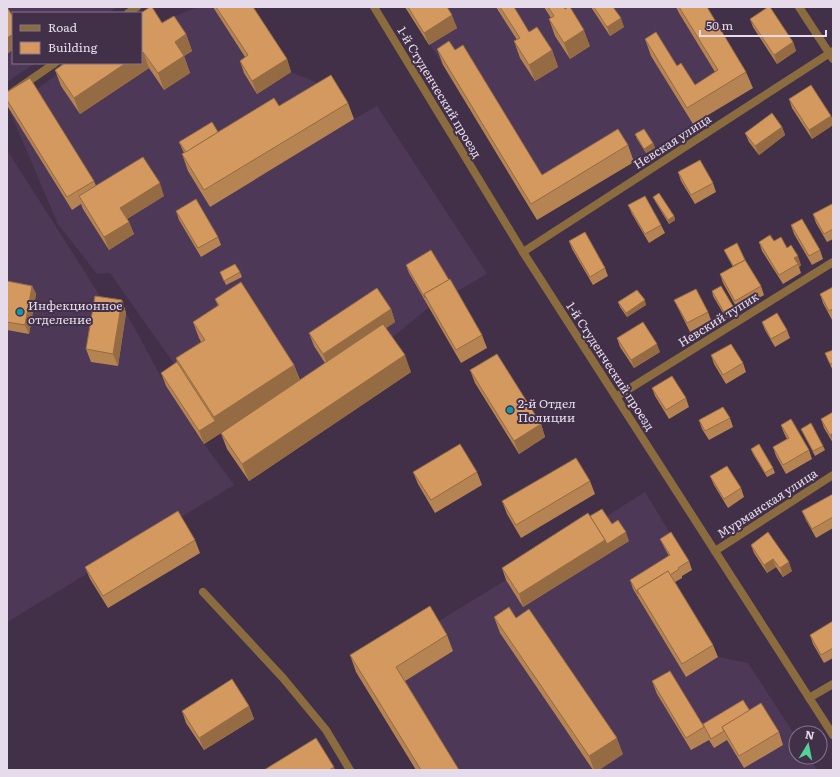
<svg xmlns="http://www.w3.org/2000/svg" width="840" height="777" font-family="Literata,serif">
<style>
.built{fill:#4e3857}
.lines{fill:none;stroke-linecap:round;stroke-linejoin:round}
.service{stroke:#8b6c3f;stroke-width:8}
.minor{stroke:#8b6c3f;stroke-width:8}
.wall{fill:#b68452}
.shaded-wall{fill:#946b42}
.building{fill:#d4995f;stroke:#946b42}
.culture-dot{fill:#0f9aa8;stroke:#423049;stroke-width:1.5}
.labels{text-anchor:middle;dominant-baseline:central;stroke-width:4;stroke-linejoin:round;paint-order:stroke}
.street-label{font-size:12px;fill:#e6dbeb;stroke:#423049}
.poi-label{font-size:12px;fill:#e6dbeb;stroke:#423049;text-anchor:start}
</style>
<rect width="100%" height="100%" fill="#423049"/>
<g class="built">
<path d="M 7,7 L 117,7 L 109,13 L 13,13 L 13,63 L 35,63 L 7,82 Z"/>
<path d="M 198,7 L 250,7 L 291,72 L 337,91 L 354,119 L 377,106 L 487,274 L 429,307 L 389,340 L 227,449 L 220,434 L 182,375 L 110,273 L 97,274 L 58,224 L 8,107 L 35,91 L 72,63 L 141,63 L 157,23 Z"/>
<path d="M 405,7 L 703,7 L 753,88 L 537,220 L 443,65 Z"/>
<path d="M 7,150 L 100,296 L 126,313 L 166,386 L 204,444 L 234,485 L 7,622 Z"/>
<path d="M 645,492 L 692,570 L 681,576 L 682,578 L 673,584 L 718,657 L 748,663 L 796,737 L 796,757 L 809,757 L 817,770 L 417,770 L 356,672 L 506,580 Z"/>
</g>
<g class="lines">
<g class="service">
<path d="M 128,13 L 137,7"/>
<path d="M 7,96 L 55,63"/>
<path d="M 203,592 L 283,678 L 326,730 L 350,770"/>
</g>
<g class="minor">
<path d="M 374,7 L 523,252 L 833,735"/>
<path d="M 799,7 L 833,59"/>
<path d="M 523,252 L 833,51"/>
<path d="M 616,397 L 833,262"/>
<path d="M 715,551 L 833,475"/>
<path d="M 809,698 L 833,684"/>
</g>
</g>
<g class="wall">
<path d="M 213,7 L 253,7 L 287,59 L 291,72 L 257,94 L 244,73 L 240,61 L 245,57 Z"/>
<path d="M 405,7 L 447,7 L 457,28 L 429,45 Z"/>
<path d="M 496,7 L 514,7 L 529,32 L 552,50 L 558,67 L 535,81 L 520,58 L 514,41 L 517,40 Z"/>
<path d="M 544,7 L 563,7 L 590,46 L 570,59 L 555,36 L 549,19 L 551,18 Z"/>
<path d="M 591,7 L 613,7 L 624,27 L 610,36 Z"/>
<path d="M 676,7 L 707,7 L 746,72 L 753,88 L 693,124 L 651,56 L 645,39 L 677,66 L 695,85 L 715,72 L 679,13 Z"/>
<path d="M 141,13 L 186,34 L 192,51 L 184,56 L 190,73 L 164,90 L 149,68 L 80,114 L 61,86 L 55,70 Z"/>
<path d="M 750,19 L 793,42 L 796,51 L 777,64 L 753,27 Z"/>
<path d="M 437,49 L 455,50 L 542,175 L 628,145 L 634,162 L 537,220 L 443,65 Z"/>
<path d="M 7,92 L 94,181 L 96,186 L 164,196 L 127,219 L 129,222 L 134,234 L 109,250 L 83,209 L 81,204 L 72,210 L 8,107 L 7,104 Z"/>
<path d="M 789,99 L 831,116 L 833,122 L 833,125 L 812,139 L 792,108 Z"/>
<path d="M 348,103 L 354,119 L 210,207 L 188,171 L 182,154 L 184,153 L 179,142 L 218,132 L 279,106 Z"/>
<path d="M 782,127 L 785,135 L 759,155 L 749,142 L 745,133 Z"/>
<path d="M 635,134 L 653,143 L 655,148 L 646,153 L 637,139 Z"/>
<path d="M 678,172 L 713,183 L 716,192 L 695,204 L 681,181 Z"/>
<path d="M 653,197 L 674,216 L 675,220 L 669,224 L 655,201 Z"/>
<path d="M 628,205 L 661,225 L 665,233 L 649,243 L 632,214 Z"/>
<path d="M 833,206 L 833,239 L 827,242 L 816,223 L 813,214 Z"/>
<path d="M 176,211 L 218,237 L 221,245 L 201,257 L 179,220 Z"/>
<path d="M 791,225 L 820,250 L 823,259 L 812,265 L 794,234 Z"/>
<path d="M 569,241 L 605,268 L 608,276 L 593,285 L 572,249 Z"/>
<path d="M 774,241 L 787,248 L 801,265 L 799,267 L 801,273 L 783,284 L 762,251 L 759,242 Z"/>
<path d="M 724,250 L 745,260 L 761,286 L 764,295 L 738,310 L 723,283 L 720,274 L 733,267 Z"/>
<path d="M 406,265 L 482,335 L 487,348 L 461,363 L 409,273 Z"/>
<path d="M 220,272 L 240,272 L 242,277 L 226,285 Z"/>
<path d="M 7,281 L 32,286 L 36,294 L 29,334 L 7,330 Z"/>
<path d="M 833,287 L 833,319 L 832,320 L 823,303 L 820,294 Z"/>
<path d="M 712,291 L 734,308 L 736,313 L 726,318 L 713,296 Z"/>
<path d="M 215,299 L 294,365 L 300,380 L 325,363 L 314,346 L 309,333 L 391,309 L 395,322 L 386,328 L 411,372 L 249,481 L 227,449 L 221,433 L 204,444 L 166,386 L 161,373 L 177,362 L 176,358 L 201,342 L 199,338 L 193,322 L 218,306 Z"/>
<path d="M 122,300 L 126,313 L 118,366 L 91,362 L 86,349 Z"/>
<path d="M 674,300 L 708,312 L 711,320 L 690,332 Z"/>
<path d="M 618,302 L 646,305 L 627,317 L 620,307 Z"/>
<path d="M 762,322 L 787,330 L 790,338 L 775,347 L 765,330 Z"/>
<path d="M 617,338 L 660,352 L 634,368 L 620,347 Z"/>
<path d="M 833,350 L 833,368 L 832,369 L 825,353 Z"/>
<path d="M 711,355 L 743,363 L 746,372 L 726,384 L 714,364 Z"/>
<path d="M 470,370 L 541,424 L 545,437 L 519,454 L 475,383 Z"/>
<path d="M 652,388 L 686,398 L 689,407 L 669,419 L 655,396 Z"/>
<path d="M 833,412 L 833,443 L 824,428 L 821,419 Z"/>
<path d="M 730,418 L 733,427 L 709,440 L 702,429 L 699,420 Z"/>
<path d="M 781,425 L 809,450 L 812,459 L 786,474 L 776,456 L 773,447 L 787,439 L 784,433 Z"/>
<path d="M 801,429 L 823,446 L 825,450 L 815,456 L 803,433 Z"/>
<path d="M 751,449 L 773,468 L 775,473 L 767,477 L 753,454 Z"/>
<path d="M 413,472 L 477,472 L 482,485 L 435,513 L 418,484 Z"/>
<path d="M 710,476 L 741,488 L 744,497 L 728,508 L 714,485 Z"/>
<path d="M 590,481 L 595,494 L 521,538 L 507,514 L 502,501 Z"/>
<path d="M 833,494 L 833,528 L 816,538 L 806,520 L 802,511 Z"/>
<path d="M 590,516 L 612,524 L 629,541 L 523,607 L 506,580 L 502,568 Z"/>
<path d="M 660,539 L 689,561 L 692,570 L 682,576 L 682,578 L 675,582 L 713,645 L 718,657 L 686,677 L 633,589 L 630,580 L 669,556 L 664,547 Z"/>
<path d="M 195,540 L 200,553 L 108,608 L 90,579 L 85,567 Z"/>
<path d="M 751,545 L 792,571 L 783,577 L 776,567 L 767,573 L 754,553 Z"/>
<path d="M 494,617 L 516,618 L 623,754 L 599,770 L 593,770 L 500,633 Z"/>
<path d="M 833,621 L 833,658 L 824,663 L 813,644 L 810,635 Z"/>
<path d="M 447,635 L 453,651 L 405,681 L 459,770 L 416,770 L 356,672 L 350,655 Z"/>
<path d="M 652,681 L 703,724 L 750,711 L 779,732 L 783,745 L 744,768 L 727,740 L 714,748 L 709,740 L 691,750 L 657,694 Z"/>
<path d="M 249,706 L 254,719 L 204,750 L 186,723 L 182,711 Z"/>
<path d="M 796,742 L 796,757 L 791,748 L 789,744 Z"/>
</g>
<g class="shaded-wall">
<path d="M 452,15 L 457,28 L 429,45 L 424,33 Z"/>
<path d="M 621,18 L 624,27 L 610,36 L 607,27 Z"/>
<path d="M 584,30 L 590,46 L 570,59 L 564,43 Z"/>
<path d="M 13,34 L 13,50 L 7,54 L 7,38 Z"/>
<path d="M 186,34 L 192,51 L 184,56 L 190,73 L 164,90 L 158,73 L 175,42 Z"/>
<path d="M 793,42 L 796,51 L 777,64 L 774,55 Z"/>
<path d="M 552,50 L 558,67 L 535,81 L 529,65 Z"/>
<path d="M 143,52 L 149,68 L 80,114 L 74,98 L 126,63 L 141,63 L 141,53 Z"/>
<path d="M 287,59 L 291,72 L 257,94 L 252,81 Z"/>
<path d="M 831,116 L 833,122 L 833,125 L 812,139 L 809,130 Z"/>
<path d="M 782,127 L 785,135 L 759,155 L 755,146 Z"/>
<path d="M 653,143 L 655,148 L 646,153 L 644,149 Z"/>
<path d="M 160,183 L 164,196 L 125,220 L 120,208 Z"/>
<path d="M 674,216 L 675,220 L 669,224 L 668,220 Z"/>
<path d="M 129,222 L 134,234 L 109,250 L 104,237 Z"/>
<path d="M 798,256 L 801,265 L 799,267 L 794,258 Z"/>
<path d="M 32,286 L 36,294 L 29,334 L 25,325 Z"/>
<path d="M 122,300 L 126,313 L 118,366 L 113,354 Z"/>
<path d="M 645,300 L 646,305 L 627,317 L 626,313 Z"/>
<path d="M 391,309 L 395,322 L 328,367 L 323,354 Z"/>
<path d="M 657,344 L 660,352 L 634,368 L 631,360 Z"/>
<path d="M 405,355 L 411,372 L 249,481 L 242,464 Z"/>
<path d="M 294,365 L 300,382 L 204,444 L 199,431 L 215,421 L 214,417 Z"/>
<path d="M 541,424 L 545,437 L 519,454 L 514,441 Z"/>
<path d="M 833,433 L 833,442 L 830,435 Z"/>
<path d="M 626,532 L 629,541 L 523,607 L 519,594 L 605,540 Z"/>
<path d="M 773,559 L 776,567 L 767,573 L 764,565 Z"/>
<path d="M 789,562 L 792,571 L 783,577 L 780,568 Z"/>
<path d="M 249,706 L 254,719 L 204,750 L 199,738 Z"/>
<path d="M 617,738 L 623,754 L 599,770 L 594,770 L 589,756 Z"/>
<path d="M 334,767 L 335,770 L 329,770 Z"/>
</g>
<g class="building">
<path d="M 7,7 L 13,17 L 13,34 L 7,38 Z"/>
<path d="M 150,7 L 152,7 L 162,23 L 174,16 L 186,34 L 175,42 L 184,56 L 158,73 L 143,52 L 141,53 L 141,13 Z"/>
<path d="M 216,7 L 253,7 L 287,59 L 252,81 L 240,61 L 248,55 Z"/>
<path d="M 408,7 L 447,7 L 452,15 L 424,33 Z"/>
<path d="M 500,7 L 514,7 L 529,32 L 537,27 L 552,50 L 529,65 L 514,41 L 520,38 Z"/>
<path d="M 548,7 L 563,7 L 565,9 L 568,7 L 570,7 L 584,30 L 564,43 L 549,19 L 554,16 Z"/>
<path d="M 594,7 L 613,7 L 621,18 L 607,27 Z"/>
<path d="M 679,7 L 707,7 L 746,72 L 687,108 L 645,39 L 656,32 L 677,66 L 681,63 L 695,85 L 718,70 Z"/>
<path d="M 768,7 L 770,7 L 793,42 L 774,55 L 750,19 Z"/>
<path d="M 449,41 L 455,50 L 463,45 L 542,175 L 618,129 L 628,145 L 531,204 L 437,49 Z"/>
<path d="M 65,63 L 126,63 L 74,98 L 55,70 Z"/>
<path d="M 331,75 L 348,103 L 204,190 L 182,154 L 274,98 L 279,106 Z"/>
<path d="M 30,78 L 94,181 L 67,197 L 7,100 L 7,92 Z"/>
<path d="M 811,85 L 831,116 L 809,130 L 789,99 Z"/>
<path d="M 772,113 L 782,127 L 755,146 L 745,133 Z"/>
<path d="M 212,122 L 218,132 L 186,152 L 179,142 Z"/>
<path d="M 644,129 L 653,143 L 644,149 L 635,134 Z"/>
<path d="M 143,157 L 160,183 L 120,208 L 129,222 L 104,237 L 79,196 Z"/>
<path d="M 700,160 L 713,183 L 691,195 L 678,172 Z"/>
<path d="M 659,193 L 674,216 L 668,220 L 653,197 Z"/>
<path d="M 645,196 L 661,225 L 645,234 L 628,205 Z"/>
<path d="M 196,199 L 218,237 L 198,248 L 176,211 Z"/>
<path d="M 832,204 L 833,206 L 833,229 L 824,234 L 813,214 Z"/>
<path d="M 802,219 L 820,250 L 809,256 L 791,225 Z"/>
<path d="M 585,232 L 605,268 L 590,277 L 569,241 Z"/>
<path d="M 770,235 L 774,241 L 781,237 L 787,248 L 791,245 L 798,256 L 794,258 L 798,264 L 779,275 L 759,242 Z"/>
<path d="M 737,243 L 745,260 L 733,266 L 724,250 Z"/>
<path d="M 431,250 L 449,280 L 424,294 L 425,298 L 406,265 Z"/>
<path d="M 745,260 L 761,286 L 735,301 L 720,274 Z"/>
<path d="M 235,264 L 240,272 L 224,281 L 220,272 Z"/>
<path d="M 450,279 L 482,335 L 456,350 L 424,294 Z"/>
<path d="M 7,281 L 32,286 L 25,325 L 7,322 Z"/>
<path d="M 241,282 L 294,365 L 214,417 L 176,358 L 205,340 L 193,322 L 219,305 L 215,299 Z"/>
<path d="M 721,286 L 734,308 L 725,314 L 712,291 Z"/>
<path d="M 833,287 L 833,309 L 829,311 L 820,294 Z"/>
<path d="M 377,288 L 391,309 L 323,354 L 309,333 Z"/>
<path d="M 696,289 L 708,312 L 687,323 L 674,300 Z"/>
<path d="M 637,290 L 645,300 L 626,313 L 618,302 Z"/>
<path d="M 95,296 L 122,300 L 113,354 L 86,349 Z"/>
<path d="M 777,313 L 787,330 L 771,339 L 762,322 Z"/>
<path d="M 643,322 L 657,344 L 631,360 L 617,338 Z"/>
<path d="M 383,324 L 405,355 L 242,464 L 221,433 Z"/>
<path d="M 731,344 L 743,363 L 723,375 L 711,355 Z"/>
<path d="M 833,350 L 833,363 L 830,364 L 825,353 Z"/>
<path d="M 497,354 L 541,424 L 514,441 L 470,370 Z"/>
<path d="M 177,362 L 215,421 L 199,431 L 161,373 Z"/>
<path d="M 672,376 L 686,398 L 666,410 L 652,388 Z"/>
<path d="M 723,407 L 730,418 L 705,431 L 699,420 Z"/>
<path d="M 833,412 L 833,433 L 830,435 L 821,419 Z"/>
<path d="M 791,419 L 809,450 L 783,465 L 773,447 L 789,438 L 781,425 Z"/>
<path d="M 811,423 L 823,446 L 813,451 L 801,429 Z"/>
<path d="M 460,444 L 477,472 L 431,500 L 413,472 Z"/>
<path d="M 759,444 L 773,468 L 765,473 L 751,449 Z"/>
<path d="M 576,458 L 590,481 L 516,525 L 502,501 Z"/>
<path d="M 727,466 L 741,488 L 724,499 L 710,476 Z"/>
<path d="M 833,494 L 833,517 L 812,529 L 802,511 Z"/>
<path d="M 602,509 L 612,524 L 618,520 L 626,532 L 607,544 L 605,540 L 590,516 Z"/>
<path d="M 178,511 L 195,540 L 103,596 L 85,567 Z"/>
<path d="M 588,513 L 605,540 L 519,594 L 502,568 Z"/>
<path d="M 671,532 L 689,561 L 678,568 L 679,569 L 670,575 L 668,571 L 637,590 L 638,594 L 630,580 L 670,555 L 660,539 Z"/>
<path d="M 768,532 L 789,562 L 780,568 L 773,559 L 764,565 L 751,545 Z"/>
<path d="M 668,571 L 713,645 L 682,664 L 637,590 Z"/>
<path d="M 430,606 L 447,635 L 396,667 L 459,770 L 421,770 L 350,655 Z"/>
<path d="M 509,607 L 516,618 L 529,609 L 617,738 L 589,756 L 494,617 Z"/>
<path d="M 833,621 L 833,648 L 821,655 L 810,635 Z"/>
<path d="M 670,671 L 704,727 L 686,738 L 652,681 Z"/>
<path d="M 232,679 L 249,706 L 199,738 L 182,711 Z"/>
<path d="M 743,700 L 750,711 L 722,727 L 724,731 L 711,739 L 703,724 Z"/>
<path d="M 761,703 L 779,732 L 739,756 L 722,727 Z"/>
<path d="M 316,738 L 334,767 L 329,770 L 264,770 Z"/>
<path d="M 795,740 L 796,742 L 796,751 L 794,752 L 789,744 Z"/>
</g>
<g class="culture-dot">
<circle cx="20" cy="312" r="4"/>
<circle cx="510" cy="410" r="4"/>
</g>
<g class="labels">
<g class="street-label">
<text transform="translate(440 92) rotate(59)">1-й Студенческий проезд</text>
<text transform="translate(672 141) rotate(-33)">Невская улица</text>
<text transform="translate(718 319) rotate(-32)">Невский тупик</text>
<text transform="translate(611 366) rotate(57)">1-й Студенческий проезд</text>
<text transform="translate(767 503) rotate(-33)">Мурманская улица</text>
</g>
<g class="poi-label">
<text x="28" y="305">Инфекционное<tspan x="28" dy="14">отделение</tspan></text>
<text x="518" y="403">2-й Отдел<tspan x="518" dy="14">Полиции</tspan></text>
</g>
</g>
<rect width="840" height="777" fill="none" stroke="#e6dbeb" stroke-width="16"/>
<rect x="12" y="12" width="130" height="52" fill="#423049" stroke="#84748a"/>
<rect x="20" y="25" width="20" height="6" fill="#8b6c3f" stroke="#84748a"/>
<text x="48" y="32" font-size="12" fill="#e6dbeb">Road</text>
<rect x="20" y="42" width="20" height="12" fill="#d4995f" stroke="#84748a"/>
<text x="48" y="52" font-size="12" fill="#e6dbeb">Building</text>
<g transform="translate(808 745) rotate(10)"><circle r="19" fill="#423049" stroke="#84748a"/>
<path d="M0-3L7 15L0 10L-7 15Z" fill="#4fd399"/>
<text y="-6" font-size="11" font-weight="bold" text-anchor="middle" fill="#e6dbeb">N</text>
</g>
<path d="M700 30v6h126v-6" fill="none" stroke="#e6dbeb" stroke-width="2"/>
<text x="706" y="30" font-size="12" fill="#e6dbeb" stroke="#423049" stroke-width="3" paint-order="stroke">50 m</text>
</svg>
